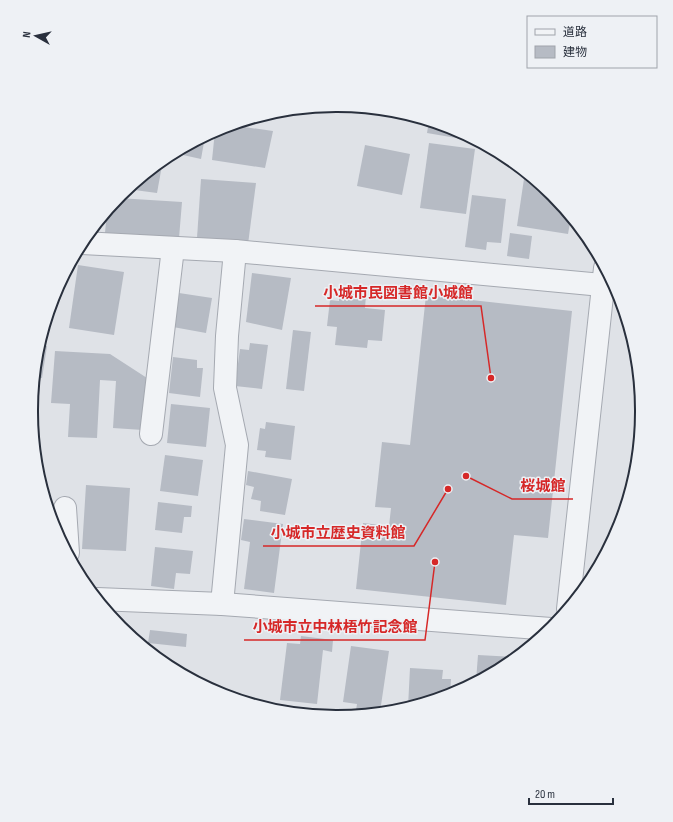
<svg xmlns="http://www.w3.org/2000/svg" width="673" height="822" font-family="'Sofia Sans Condensed','Noto Sans JP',sans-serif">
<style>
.building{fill:#b6bbc4}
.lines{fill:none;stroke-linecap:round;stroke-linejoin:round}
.minor-casing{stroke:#a5a9b1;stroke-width:24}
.minor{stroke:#f1f3f6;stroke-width:22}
.rim{fill:none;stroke:#29303d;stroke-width:2}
.leader{fill:none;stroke:#d62828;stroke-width:1.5}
.callout-dot{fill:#d62828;stroke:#eef1f5;stroke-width:1.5}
.callout-label{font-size:15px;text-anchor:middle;font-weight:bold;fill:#d62828;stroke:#eef1f5;stroke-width:3;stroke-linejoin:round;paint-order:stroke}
</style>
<rect width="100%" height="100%" fill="#dfe2e7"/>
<g class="building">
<path d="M 429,121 L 454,129 L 469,137 L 468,140 L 427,133 Z"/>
<path d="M 230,125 L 273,131 L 265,168 L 212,160 L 215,131 Z"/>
<path d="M 205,137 L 201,159 L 174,153 Z"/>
<path d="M 429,143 L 475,149 L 466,214 L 420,208 Z"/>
<path d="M 365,145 L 410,154 L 402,195 L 357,186 Z"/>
<path d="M 163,160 L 157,193 L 127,189 Z"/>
<path d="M 525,172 L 553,195 L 571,217 L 568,234 L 517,226 Z"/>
<path d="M 201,179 L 256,183 L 248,244 L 197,238 Z"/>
<path d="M 472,195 L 506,199 L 501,243 L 487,242 L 486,250 L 465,247 Z"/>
<path d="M 118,198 L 182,202 L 179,238 L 105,233 L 107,211 Z"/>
<path d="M 510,233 L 532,236 L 529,259 L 507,256 Z"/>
<path d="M 78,265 L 124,272 L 114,335 L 69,328 Z"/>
<path d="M 252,273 L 291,278 L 282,330 L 246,322 Z"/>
<path d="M 179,293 L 212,298 L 206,333 L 173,327 Z"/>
<path d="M 339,293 L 366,295 L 365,308 L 385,310 L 382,341 L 368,340 L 367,348 L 335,345 L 337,327 L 327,326 L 330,300 L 339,301 Z"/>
<path d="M 426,295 L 572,311 L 548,538 L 514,535 L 506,605 L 356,589 L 363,523 L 389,526 L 391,508 L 375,507 L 382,442 L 410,445 Z"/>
<path d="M 293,330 L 311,332 L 304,391 L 286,389 Z"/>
<path d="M 250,343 L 268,345 L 262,389 L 235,386 L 240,349 L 249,350 Z"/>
<path d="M 39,344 L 47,346 L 42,378 L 34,377 L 37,351 Z"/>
<path d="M 55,351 L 110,354 L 147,378 L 143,430 L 113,428 L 116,381 L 100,380 L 97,438 L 68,437 L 70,404 L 51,403 Z"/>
<path d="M 173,357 L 197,360 L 197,368 L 203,368 L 200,397 L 169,393 Z"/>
<path d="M 171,404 L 210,408 L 206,447 L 167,443 Z"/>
<path d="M 266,422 L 295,426 L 291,460 L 265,457 L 266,451 L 257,450 L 260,428 L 265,429 Z"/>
<path d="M 165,455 L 203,460 L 198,496 L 160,491 Z"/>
<path d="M 248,471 L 292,479 L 285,515 L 260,511 L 261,501 L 251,499 L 254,487 L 246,485 Z"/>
<path d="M 86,485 L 130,488 L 126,551 L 82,549 Z"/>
<path d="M 158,502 L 192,506 L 191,517 L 184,517 L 182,533 L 155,530 Z"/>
<path d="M 244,519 L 283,524 L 274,593 L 244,589 L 250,542 L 241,540 Z"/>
<path d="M 155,547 L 193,551 L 190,574 L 176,573 L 174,589 L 151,586 Z"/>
<path d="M 150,630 L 187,634 L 186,647 L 148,643 Z"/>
<path d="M 126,631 L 137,633 L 136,640 L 130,635 Z"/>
<path d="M 301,636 L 333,640 L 332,652 L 323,650 L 317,704 L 280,700 L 287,643 L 300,644 Z"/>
<path d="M 351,646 L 389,651 L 380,712 L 373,713 L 356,710 L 357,704 L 343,702 Z"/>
<path d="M 478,655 L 516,657 L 506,665 L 476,681 Z"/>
<path d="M 410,668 L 443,670 L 442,679 L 451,679 L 450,694 L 408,707 Z"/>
</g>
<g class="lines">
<g class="minor-casing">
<g id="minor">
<path d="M 82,243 L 235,251 L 602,285"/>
<path d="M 151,434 L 173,248"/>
<path d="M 65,508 L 68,553"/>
<path d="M 97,599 L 222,604 L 551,629"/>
<path d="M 222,604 L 237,445 L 225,388 L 227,336 L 235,251"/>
<path d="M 568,609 L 605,268"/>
</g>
</g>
<use href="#minor" class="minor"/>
</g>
<path d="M0 0H673V822H0ZM336 112H337A298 298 0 0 1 635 410V412A298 298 0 0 1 337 710H336A298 298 0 0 1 38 412V410A298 298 0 0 1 336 112Z" fill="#eef1f5" fill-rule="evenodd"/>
<path class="rim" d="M336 112H337A298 298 0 0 1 635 410V412A298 298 0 0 1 337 710H336A298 298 0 0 1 38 412V410A298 298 0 0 1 336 112Z"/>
<path class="leader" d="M491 378L481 306H315M466 476L512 499H573M448 489L414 546H263M435 562L425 640H244"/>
<g class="callout-dot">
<circle cx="491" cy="378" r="4"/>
<circle cx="466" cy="476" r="4"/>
<circle cx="448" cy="489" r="4"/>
<circle cx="435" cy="562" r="4"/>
</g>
<g class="callout-label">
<text x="398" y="298">小城市民図書館小城館</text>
<text x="543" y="491">桜城館</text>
<text x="338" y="538">小城市立歴史資料館</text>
<text x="335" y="632">小城市立中林梧竹記念館</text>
</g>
<rect x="527" y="16" width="130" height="52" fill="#eef1f5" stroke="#9fa4ab"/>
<rect x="535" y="29" width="20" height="6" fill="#f1f3f6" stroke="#9fa4ab"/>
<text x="563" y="36" font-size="12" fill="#29303d">道路</text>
<rect x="535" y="46" width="20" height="12" fill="#b6bbc4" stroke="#9fa4ab"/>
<text x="563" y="56" font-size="12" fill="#29303d">建物</text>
<g transform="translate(36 36) rotate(278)" stroke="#eef1f5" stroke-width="3" paint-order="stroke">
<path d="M0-3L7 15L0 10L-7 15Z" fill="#29303d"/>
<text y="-6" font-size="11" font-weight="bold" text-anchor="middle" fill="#29303d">N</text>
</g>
<path d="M529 798v6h84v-6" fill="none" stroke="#29303d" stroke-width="2"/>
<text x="535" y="798" font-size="12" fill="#29303d" stroke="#eef1f5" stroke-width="3" paint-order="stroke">20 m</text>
</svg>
